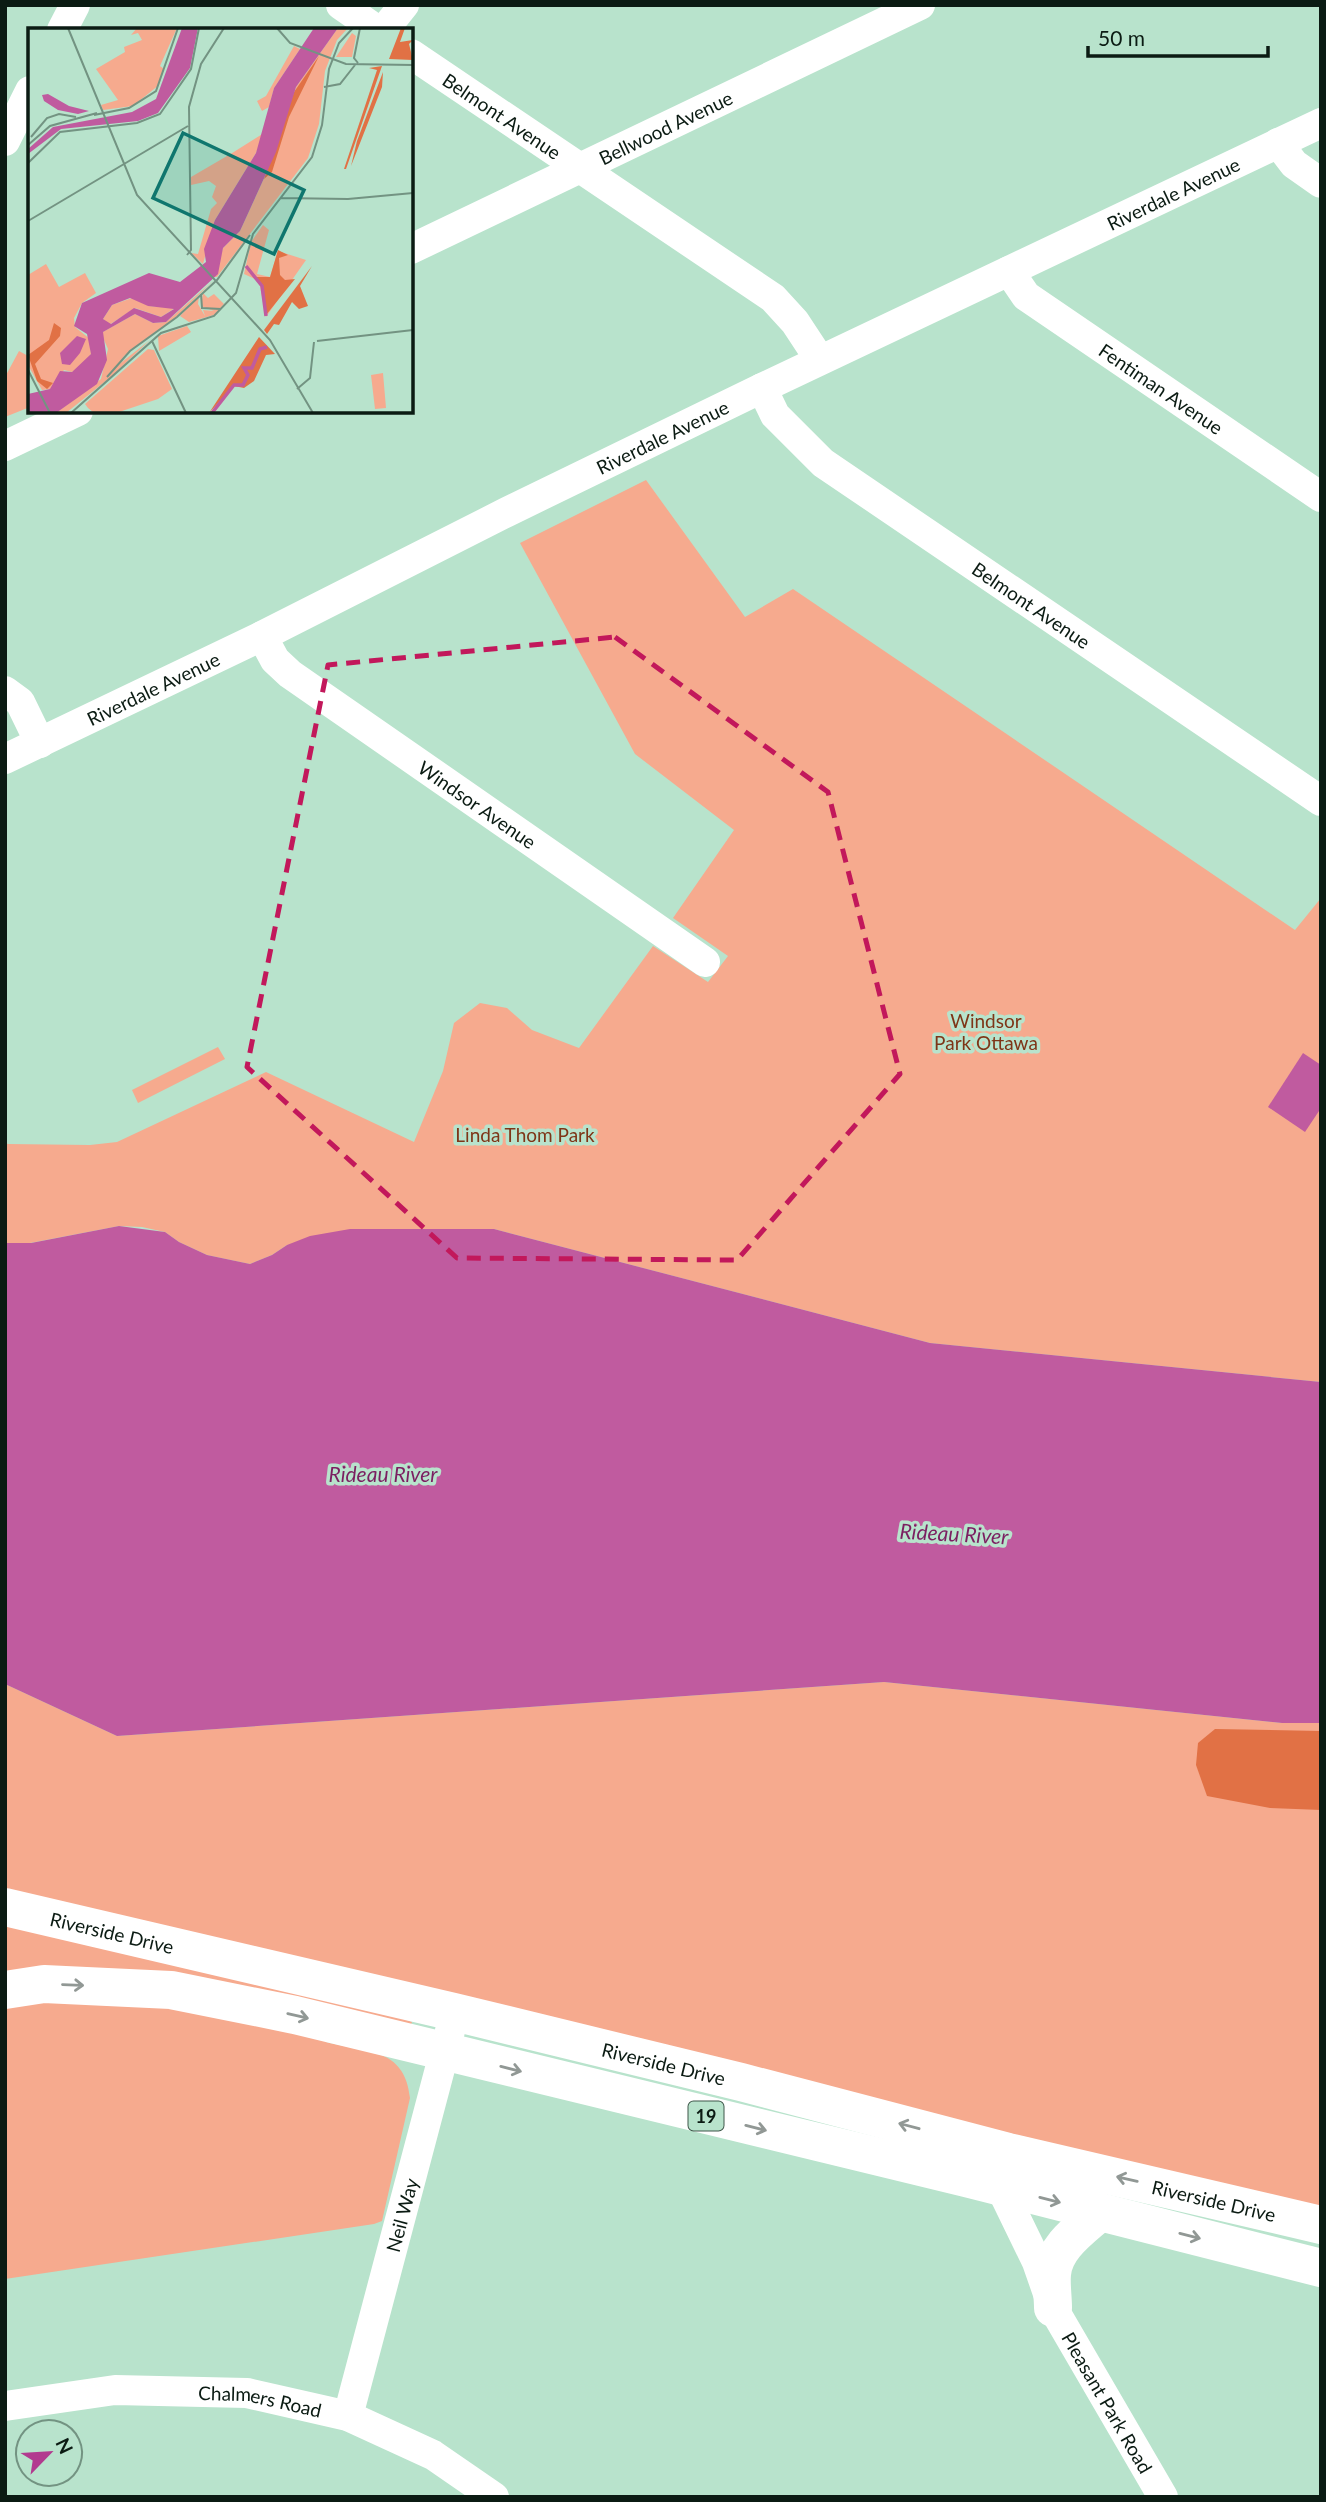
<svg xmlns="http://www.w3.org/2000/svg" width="1326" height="2502" font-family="Lato,sans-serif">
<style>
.green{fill:#f6aa8e}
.forest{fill:#e17145}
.water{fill:#c05b9f}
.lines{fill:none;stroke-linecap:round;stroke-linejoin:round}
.minor{stroke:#fff;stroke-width:30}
.major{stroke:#fff;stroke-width:38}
.oneway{stroke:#919895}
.marked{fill:none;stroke:#c2185b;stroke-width:5;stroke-dasharray:14 9;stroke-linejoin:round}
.labels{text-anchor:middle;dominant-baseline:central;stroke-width:7;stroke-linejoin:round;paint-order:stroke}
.shield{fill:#b8e3cc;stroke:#3f574a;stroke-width:2}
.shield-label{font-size:18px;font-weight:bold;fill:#0b1b13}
.street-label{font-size:19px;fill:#0b1b13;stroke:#b8e3cc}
.park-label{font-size:19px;fill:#7e3517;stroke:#b8e3cc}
.water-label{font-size:21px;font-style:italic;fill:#7b1f61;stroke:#b8e3cc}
.inset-river{fill:none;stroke:#c05b9f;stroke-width:3.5}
.inset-road{fill:none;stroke:#739382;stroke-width:2}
.view{fill:#0f766e;fill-opacity:0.15;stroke:#0f766e;stroke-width:3.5}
.inset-edge{fill:none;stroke:#0b1b13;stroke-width:3.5}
</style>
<rect width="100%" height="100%" fill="#b8e3cc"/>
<g class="green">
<path d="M 19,351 L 30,357 L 30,407 L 5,417 L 5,377 Z"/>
<path d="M 646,480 L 745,617 L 793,589 L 1295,930 L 1321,898 L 1321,1382 L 930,1343 L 494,1229 L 287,1245 L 272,1255 L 250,1264 L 207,1255 L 179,1242 L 165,1232 L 142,1227 L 119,1226 L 30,1243 L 5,1243 L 5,1143 L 8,1144 L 90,1145 L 117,1142 L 266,1072 L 414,1142 L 443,1071 L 454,1023 L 480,1003 L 507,1008 L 532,1030 L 579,1048 L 653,946 L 708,982 L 728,956 L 673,918 L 734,830 L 635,754 L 520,543 Z"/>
<path d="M 218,1047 L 225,1059 L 138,1103 L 132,1090 Z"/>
<path d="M 884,1682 L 1282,1723 L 1321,1723 L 1321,2209 L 117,1916 L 5,1892 L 5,1684 L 117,1736 Z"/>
<path d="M 5,1918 L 399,2017 L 412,2022 L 410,2027 L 5,1977 Z"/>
<path d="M 145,2001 L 324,2037 L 326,2042 C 365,2052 405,2047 410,2098 L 382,2221 L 374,2224 L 5,2279 L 5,2005 L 26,2002 Z"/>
</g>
<path class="forest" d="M 1215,1729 L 1321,1731 L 1321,1810 L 1270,1808 L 1207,1796 L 1196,1765 L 1198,1743 Z"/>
<g class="water">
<path d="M 1303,1053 L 1321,1065 L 1321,1108 L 1305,1132 L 1268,1107 Z"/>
<path d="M 119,1226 L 165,1232 L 179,1242 L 207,1255 L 250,1264 L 272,1255 L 287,1245 L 310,1236 L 350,1229 L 494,1229 L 930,1343 L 1321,1382 L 1321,1723 L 1282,1723 L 884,1682 L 117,1736 L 5,1684 L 5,1243 L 31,1243 Z"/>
</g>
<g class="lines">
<g class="minor">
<path d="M 341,5 L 377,30"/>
<path d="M 62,30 L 75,5"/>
<path d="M 384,30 L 404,5"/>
<path id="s1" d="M 411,54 L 773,298 L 795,322 L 820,360"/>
<path d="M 5,141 L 30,91"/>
<path d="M 1278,143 L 1294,164 L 1321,183"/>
<path id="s2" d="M 411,249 L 920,5"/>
<path id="s3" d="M 1009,271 L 1026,296 L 1321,497"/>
<path id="s4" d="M 762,388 L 775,415 L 823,463 L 1321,801"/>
<path d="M 5,446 L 78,411"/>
<path id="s5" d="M 262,636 L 275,660 L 290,674 L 705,962"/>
<path d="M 5,691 L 20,702 L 40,743"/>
<path id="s6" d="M 5,759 L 262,636 L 507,512 L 762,388 L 1321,123"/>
<path id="s7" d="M 1001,2188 L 1037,2262 L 1053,2308 L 1163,2497"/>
<path id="s8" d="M 5,2406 L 115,2390 L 247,2393 L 348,2416 L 433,2455 L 494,2497"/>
<path id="s9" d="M 348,2416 L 450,2031"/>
</g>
<g class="major">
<path id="s10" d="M 5,1907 L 454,2012 L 741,2082 L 1008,2152 L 1321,2225"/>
<path d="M 5,1990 L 44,1984 L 171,1990 L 295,2015 L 966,2178 L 1321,2268"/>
<path d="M 1053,2308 C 1053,2297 1051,2285 1052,2274 C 1054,2247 1081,2229 1100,2212"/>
</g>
</g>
<defs><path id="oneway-shaft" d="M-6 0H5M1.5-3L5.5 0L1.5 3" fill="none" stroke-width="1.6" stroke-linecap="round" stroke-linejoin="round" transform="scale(1.75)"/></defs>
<g class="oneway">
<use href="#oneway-shaft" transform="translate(73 1985) rotate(2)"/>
<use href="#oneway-shaft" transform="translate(298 2016) rotate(13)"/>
<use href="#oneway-shaft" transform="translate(511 2069) rotate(14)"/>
<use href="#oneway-shaft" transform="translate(909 2126) rotate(-165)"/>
<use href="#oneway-shaft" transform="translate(756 2128) rotate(14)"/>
<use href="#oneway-shaft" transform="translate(1127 2179) rotate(-167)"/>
<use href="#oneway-shaft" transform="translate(1050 2200) rotate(14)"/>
<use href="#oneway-shaft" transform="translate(1190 2236) rotate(14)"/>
</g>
<path class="marked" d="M 615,637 L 828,792 L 900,1074 L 737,1260 L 457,1258 L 247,1067 L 328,665 Z"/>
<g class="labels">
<rect class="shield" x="688.5" y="2101.5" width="35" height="29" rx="5"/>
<g class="shield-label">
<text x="706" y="2116">19</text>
</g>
<g class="street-label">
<text stroke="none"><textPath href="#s1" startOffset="110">Belmont Avenue</textPath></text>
<text stroke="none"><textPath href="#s2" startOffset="282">Bellwood Avenue</textPath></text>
<text stroke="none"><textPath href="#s6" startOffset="1298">Riverdale Avenue</textPath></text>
<text stroke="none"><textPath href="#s3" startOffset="194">Fentiman Avenue</textPath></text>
<text stroke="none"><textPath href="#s6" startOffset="732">Riverdale Avenue</textPath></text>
<text stroke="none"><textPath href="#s4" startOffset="350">Belmont Avenue</textPath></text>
<text stroke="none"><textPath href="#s6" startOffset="164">Riverdale Avenue</textPath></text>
<text stroke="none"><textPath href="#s5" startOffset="276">Windsor Avenue</textPath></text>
<text stroke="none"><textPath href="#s10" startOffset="110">Riverside Drive</textPath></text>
<text stroke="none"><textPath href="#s10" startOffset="677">Riverside Drive</textPath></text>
<text stroke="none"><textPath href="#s10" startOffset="1244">Riverside Drive</textPath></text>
<text stroke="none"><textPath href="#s9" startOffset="208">Neil Way</textPath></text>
<text stroke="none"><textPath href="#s8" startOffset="257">Chalmers Road</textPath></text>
<text stroke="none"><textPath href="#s7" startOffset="240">Pleasant Park Road</textPath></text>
</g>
<g class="park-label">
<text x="986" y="1020">Windsor<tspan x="986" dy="22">Park Ottawa</tspan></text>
<text x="525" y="1134">Linda Thom Park</text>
</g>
<g class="water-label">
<text x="383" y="1473">Rideau River</text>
<text transform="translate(954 1533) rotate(3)">Rideau River</text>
</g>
</g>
<g transform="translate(28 28)">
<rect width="385" height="385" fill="#b8e3cc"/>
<path d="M 109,0 L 149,0 L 132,38 L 136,41 L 131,57 L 105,78 L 75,82 L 73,77 L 90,72 L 68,41 L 97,24 L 96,19 L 114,12 L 110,5 L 103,7 ZM 310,0 L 320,0 L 309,12 L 297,43 L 291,96 L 280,130 L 189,249 L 186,249 L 195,220 L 212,203 L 248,124 L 268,59 ZM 324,5 L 328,8 L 324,29 L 308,29 ZM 266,18 L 272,21 L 246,60 L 241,79 L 234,83 L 229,73 L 238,68 ZM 236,105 L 228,125 L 187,192 L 175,236 L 163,225 L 170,226 L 183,181 L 189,175 L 184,169 L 188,158 L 181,153 L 163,157 L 163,149 L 199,128 L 199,123 L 201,127 ZM 235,197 L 241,202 L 229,246 L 242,249 L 250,223 L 278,232 L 238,289 L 231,253 L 216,246 L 223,214 ZM 18,236 L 31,259 L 57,245 L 68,265 L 54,275 L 46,290 L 47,299 L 62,311 L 63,326 L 53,339 L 44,344 L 36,342 L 23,361 L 14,362 L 0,337 L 0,247 ZM 185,253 L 148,289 L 96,328 L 90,337 L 122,312 L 84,348 L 38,385 L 28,385 L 73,351 L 80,321 L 73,305 L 107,286 L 125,295 L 138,294 ZM 175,265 L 180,270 L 186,266 L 196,276 L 186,287 L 161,294 L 152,288 L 171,268 L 170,276 L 177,288 L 175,282 L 186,283 L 173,278 ZM 104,270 L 121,278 L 147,280 L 133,289 L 107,280 L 81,297 L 75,291 L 84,277 ZM 159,298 L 163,304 L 131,323 L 130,308 ZM 120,321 L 126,322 L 144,361 L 130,371 L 88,385 L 66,385 L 60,380 L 57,376 ZM 355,345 L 358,380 L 347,381 L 343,347 Z" fill="#f6aa8e"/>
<path d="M 373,0 L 377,0 L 372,14 L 385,12 L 381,16 L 385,32 L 361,31 ZM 291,28 L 261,89 L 244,144 L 236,151 L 266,64 ZM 354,38 L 318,141 L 316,141 L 349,42 L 341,40 ZM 355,44 L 354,59 L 323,138 L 329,113 ZM 250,222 L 260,227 L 251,230 L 252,247 L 257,252 L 267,251 L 238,287 L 235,257 L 228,249 L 242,249 ZM 284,238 L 272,258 L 280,278 L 271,281 L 264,274 L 251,297 L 246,296 L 239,306 L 236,302 ZM 26,295 L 33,300 L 32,308 L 7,336 L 13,351 L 25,355 L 19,361 L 9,353 L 0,327 L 21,312 ZM 231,309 L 247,326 L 238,327 L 226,353 L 216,360 L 206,358 L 181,385 Z" fill="#e17145"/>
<path d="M 154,0 L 170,0 L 162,40 L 130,85 L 110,93 L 33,101 L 0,126 L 0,121 L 25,99 L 104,84 L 128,71 ZM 286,0 L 310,0 L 268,59 L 248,124 L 212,203 L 195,220 L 190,246 L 138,294 L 125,295 L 107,286 L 75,304 L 79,332 L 69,356 L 28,385 L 0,385 L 0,366 L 22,361 L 32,343 L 44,344 L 63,326 L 59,306 L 46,298 L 54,275 L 121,245 L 152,254 L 178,234 L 176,221 L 187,192 L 228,125 L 246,60 ZM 102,270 L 120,278 L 146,281 L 133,289 L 106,280 L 83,296 L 75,291 L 84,277 ZM 20,66 L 41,78 L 61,83 L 50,86 L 30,82 L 16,73 L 14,67 ZM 49,308 L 58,311 L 52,325 L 42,337 L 34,336 L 32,325 Z" fill="#c05b9f" fill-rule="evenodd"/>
<path class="inset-river" d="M 218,238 L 234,258 L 238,288M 184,385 L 206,357 L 215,357 L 220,347 L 216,340 L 224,340 L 232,321 L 239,319"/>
<path class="inset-road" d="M 40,0 L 109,167 L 242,312 L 285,385M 249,0 L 262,15 L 318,36 L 385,37M 330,35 L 326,30 L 332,0M 296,59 L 312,56 L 327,37M 66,87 L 101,80 L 128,63 L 150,0M 3,109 L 19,90 L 31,86 L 48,89M 0,117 L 22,98 L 69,85M 0,135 L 32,104 L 109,95 L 132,86 L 163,41 L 171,0M 253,170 L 320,171 L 385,165M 0,193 L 160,98M 159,227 L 163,222 L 161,79 L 173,36 L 196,0M 173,266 L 174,280 L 193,281M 124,313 L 158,385M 289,313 L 385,302M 0,342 L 22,385M 79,349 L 102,323 L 149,289 L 189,252 L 222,207M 269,361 L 282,350 L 286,314M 43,385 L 133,305 L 186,288 L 208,265 L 225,206 L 284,129 L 294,97 L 301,41 L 311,15 L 325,0"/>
<path class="view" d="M 155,105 L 276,162 L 246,226 L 125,170 Z"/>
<rect width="385" height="385" class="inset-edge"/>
</g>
<rect width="1326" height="2502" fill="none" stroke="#0b1b13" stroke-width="14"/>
<g transform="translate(49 2453) rotate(65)"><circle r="33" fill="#b8e3cc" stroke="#739382" stroke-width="2"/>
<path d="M0-5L12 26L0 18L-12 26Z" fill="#b23a8f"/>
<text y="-10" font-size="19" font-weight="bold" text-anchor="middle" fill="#0b1b13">N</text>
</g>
<path d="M1088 46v10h180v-10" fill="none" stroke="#0b1b13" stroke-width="3.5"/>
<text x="1098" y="46" font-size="21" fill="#0b1b13" stroke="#b8e3cc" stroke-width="5" paint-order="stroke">50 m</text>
</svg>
